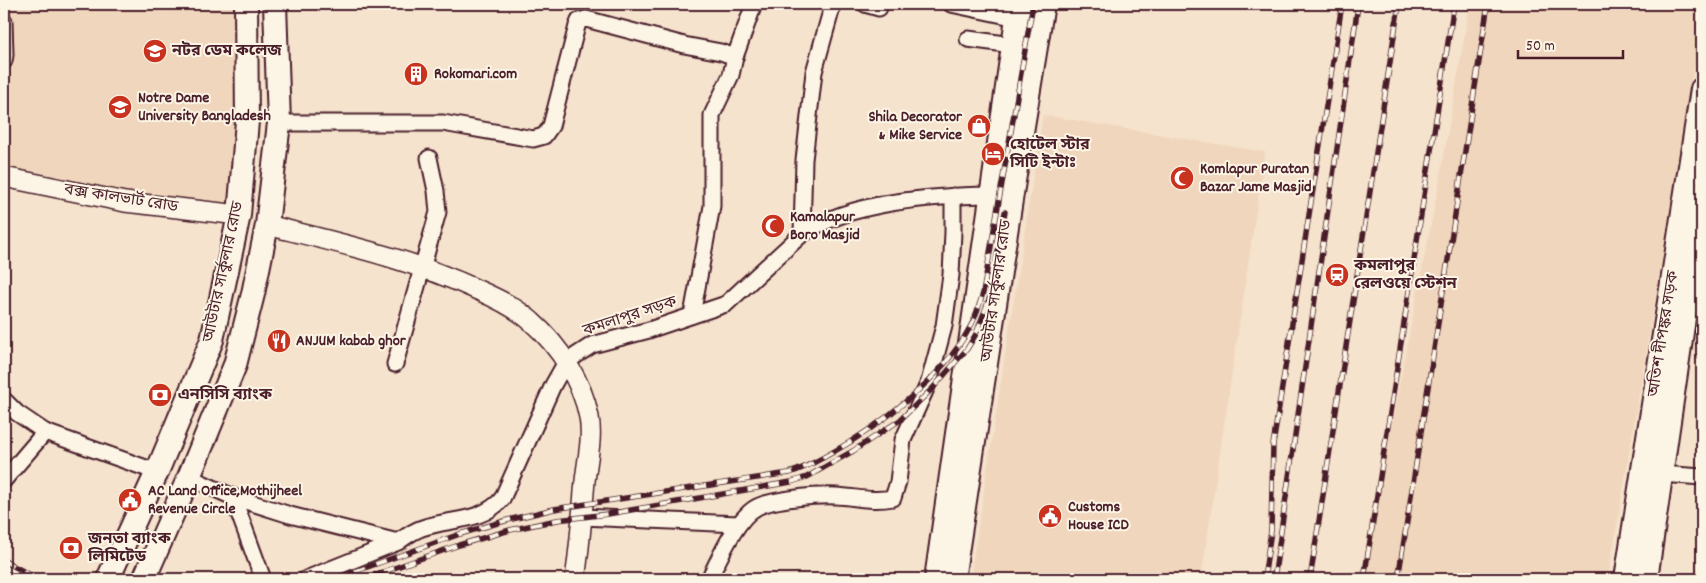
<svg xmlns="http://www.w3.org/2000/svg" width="1706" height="583" font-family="Dekko,'Noto Sans Bengali',sans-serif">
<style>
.built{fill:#f0d6bc}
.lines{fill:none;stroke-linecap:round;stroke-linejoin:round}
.minor-casing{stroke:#4a1f2b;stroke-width:19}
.tertiary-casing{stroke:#4a1f2b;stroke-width:22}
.primary-casing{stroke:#4a1f2b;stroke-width:26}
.minor{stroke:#fcf5e5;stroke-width:15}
.tertiary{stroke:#fcf5e5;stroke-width:19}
.primary{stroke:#fcf5e5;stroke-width:22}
.rail-casing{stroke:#4a1f2b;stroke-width:5.5}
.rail{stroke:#fcf5e5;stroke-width:4;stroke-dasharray:11;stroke-linecap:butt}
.labels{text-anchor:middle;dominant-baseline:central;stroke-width:4;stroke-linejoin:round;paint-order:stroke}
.poi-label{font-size:16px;font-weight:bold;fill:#4a1f2b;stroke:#fcf5e5;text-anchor:start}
.street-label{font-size:16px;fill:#4a1f2b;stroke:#fcf5e5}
</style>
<rect width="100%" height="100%" fill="#f5e3cd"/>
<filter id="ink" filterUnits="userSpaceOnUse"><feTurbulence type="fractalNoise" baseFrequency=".02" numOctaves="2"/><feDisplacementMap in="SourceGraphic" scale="10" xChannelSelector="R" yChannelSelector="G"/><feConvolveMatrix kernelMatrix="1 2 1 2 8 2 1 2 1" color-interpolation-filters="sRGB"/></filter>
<g filter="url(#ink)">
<g class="built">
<path d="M 4,4 L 239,4 L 239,215 L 4,177 L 5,29 Z"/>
<path d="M 1470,4 L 1702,4 L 1702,20 L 1608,579 L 1361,579 L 1439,184 Z"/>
<path d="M 1043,115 L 1265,152 L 1201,579 L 970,579 Z"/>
</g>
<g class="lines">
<g class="minor-casing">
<g id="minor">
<path d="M 865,4 L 879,8"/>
<path d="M 951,4 L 1017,18"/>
<path d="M 4,21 L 5,55 L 4,61"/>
<path d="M 968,39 L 1013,45"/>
<path d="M 735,57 L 754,4"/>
<path d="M 279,123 L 443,123 L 533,139 L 544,136 L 551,126 L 577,26 L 579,21 L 586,19 L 684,45 L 721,52 L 735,57 L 731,75 L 712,115 L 712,206 L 692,315"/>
<path d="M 802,234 L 804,160 L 814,72 L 833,4"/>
<path d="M 395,364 L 438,212 L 436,191 L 429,158"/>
<path d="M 4,400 L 17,413 L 45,432 L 157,472"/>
<path d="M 1661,474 L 1702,477"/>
<path d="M 189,477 L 233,497 L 263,579"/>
<path d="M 4,480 L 45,432"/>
<path d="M 233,497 L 290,515 L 398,542 C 405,537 413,531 422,528 C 450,518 481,523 502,499 L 553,385 L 566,362 L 592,345 L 649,330 L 726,304 L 802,234 C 851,201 934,196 992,195"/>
<path d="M 582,517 L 738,524"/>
<path d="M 306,579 L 398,542"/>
<path d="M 709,579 C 719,559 737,517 757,507 C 773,499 817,495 836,496 C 857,497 871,502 893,498 L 898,482 L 903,440 L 929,382 L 944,326 L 951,275 L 953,232 L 953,196"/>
</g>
</g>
<g class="tertiary-casing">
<g id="tertiary">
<path d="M 4,177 L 125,202 L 239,215"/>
<path d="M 267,225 C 339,243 412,259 480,291 C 498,299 517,308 532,322 C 559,346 582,381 589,417 C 593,438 587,461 585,481 C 582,514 580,547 575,579"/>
</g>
</g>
<g class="primary-casing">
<g id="primary">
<path d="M 4,572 L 12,579"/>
<path d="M 108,579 L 157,472 L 212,340 L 239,215 L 247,121 L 246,4"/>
<path d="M 144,579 L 189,477 L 235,365 L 253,294 L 267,225 L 279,123 L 275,4"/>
<path d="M 936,579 L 1019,4"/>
<path d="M 953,579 L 1013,187 L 1043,4"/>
<path d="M 1626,579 L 1702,89"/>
<path d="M 1646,579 L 1702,195"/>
</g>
</g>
<use href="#minor" class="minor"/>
<use href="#tertiary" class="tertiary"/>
<use href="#primary" class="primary"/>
<g class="rail-casing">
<g id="rail">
<path d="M 4,561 L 38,579"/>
<path d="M 4,572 L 17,579"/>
<path d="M 334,579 L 460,534 L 508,520 L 554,509 L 789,473 C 803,469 815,462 828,455 C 877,428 942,379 969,329 C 976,318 979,305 983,293 L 1033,4"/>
<path d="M 363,579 L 459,545 L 510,530 L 557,520 L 608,514 L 791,482 L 807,477 L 853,451 L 900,420 L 932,389 L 967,349 L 976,334 L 990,297 L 1005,212"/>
<path d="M 1264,579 L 1271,531 L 1273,445 L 1342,4"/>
<path d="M 1274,579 L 1358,5"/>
<path d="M 1310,579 L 1399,4"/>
<path d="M 1364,579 L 1454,4"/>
<path d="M 1398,579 L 1488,4"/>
</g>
</g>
<use href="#rail" class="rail"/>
</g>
</g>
<defs>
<g id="university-disc" transform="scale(1.25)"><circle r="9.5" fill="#c8321e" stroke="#fcf5e5"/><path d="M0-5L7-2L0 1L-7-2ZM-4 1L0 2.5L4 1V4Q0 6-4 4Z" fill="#fff"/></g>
<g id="building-disc" transform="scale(1.25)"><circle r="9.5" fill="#c8321e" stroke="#fcf5e5"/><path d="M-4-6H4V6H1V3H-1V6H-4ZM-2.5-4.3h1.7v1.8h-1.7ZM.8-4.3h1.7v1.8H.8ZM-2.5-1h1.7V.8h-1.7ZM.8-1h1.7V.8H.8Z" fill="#fff"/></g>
<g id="shop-disc" transform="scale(1.25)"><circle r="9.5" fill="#c8321e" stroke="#fcf5e5"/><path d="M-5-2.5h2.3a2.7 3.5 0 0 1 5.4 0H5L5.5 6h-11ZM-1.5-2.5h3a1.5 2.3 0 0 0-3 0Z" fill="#fff"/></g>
<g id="hotel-disc" transform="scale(1.25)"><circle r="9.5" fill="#c8321e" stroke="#fcf5e5"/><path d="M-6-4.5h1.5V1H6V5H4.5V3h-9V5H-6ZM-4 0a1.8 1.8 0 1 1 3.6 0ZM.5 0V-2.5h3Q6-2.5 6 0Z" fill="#fff"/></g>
<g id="mosque-disc" transform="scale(1.25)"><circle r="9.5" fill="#c8321e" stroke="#fcf5e5"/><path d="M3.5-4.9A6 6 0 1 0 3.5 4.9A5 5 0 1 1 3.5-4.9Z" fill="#fff"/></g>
<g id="station-disc" transform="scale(1.25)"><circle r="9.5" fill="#c8321e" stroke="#fcf5e5"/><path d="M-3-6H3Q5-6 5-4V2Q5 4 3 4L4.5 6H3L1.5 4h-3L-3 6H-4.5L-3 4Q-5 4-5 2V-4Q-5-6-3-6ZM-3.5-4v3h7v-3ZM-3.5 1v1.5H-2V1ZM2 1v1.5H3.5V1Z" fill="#fff"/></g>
<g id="restaurant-disc" transform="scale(1.25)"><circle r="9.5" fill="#c8321e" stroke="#fcf5e5"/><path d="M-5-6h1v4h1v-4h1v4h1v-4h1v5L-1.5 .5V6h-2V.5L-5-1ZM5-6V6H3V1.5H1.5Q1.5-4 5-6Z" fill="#fff"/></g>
<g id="bank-disc" transform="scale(1.25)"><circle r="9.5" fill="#c8321e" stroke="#fcf5e5"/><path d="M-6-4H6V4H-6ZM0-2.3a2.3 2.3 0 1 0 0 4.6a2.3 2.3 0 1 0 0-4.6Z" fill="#fff"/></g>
<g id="civic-disc" transform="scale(1.25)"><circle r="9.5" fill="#c8321e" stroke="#fcf5e5"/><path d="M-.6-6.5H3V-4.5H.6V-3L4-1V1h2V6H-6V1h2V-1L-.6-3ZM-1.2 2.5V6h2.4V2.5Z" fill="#fff"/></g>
</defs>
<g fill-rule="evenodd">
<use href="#university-disc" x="155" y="51"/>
<use href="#building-disc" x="416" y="74"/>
<use href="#university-disc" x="120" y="107"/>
<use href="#shop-disc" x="979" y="126"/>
<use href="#hotel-disc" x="993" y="154"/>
<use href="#mosque-disc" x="1182" y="178"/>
<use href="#mosque-disc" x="773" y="226"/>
<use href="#station-disc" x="1337" y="275"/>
<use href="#restaurant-disc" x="279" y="341"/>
<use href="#bank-disc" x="160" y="395"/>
<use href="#civic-disc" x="130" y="500"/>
<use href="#civic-disc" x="1050" y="516"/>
<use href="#bank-disc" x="71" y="548"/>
</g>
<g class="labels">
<g class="poi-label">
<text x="172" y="51">নটর ডেম কলেজ</text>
<text x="434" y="74">Rokomari.com</text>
<text x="138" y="98">Notre Dame<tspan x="138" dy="18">University Bangladesh</tspan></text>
<text x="962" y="117" text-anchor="end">Shila Decorator<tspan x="962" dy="18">&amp; Mike Service</tspan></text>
<text x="1010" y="145">হোটেল স্টার<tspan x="1010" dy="18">সিটি ইন্টাঃ</tspan></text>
<text x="1200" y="169">Komlapur Puratan<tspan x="1200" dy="18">Bazar Jame Masjid</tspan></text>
<text x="790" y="217">Kamalapur<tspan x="790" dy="18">Boro Masjid</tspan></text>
<text x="1354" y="266">কমলাপুর<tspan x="1354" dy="18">রেলওয়ে স্টেশন</tspan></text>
<text x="296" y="341">ANJUM kabab ghor</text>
<text x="178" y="395">এনসিসি ব্যাংক</text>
<text x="148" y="491">AC Land Office,Mothijheel<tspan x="148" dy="18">Revenue Circle</tspan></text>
<text x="1068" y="507">Customs<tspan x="1068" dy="18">House ICD</tspan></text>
<text x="88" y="539">জনতা ব্যাংক<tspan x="88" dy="18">লিমিটেড</tspan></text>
</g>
<g class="street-label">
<text transform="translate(121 199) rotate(9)">বক্স কালভার্ট রোড</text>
<text transform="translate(224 272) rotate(-78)">আউটার সার্কুলার রোড</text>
<text transform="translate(997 291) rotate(-82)">আউটার সার্কুলার রোড</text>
<text transform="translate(630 317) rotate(-18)">কমলাপুর সড়ক</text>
<text transform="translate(1664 334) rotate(-81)">অতিশ দীপঙ্কর সড়ক</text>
</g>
</g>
<rect width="1706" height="583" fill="none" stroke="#fcf5e5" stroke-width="20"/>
<rect x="10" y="10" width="1686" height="563" fill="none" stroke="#4a1f2b" stroke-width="2" filter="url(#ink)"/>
<path d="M1518 50v8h105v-8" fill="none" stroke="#4a1f2b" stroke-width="2.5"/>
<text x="1526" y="50" font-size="15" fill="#4a1f2b" stroke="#fcf5e5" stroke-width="4" paint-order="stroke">50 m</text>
</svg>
